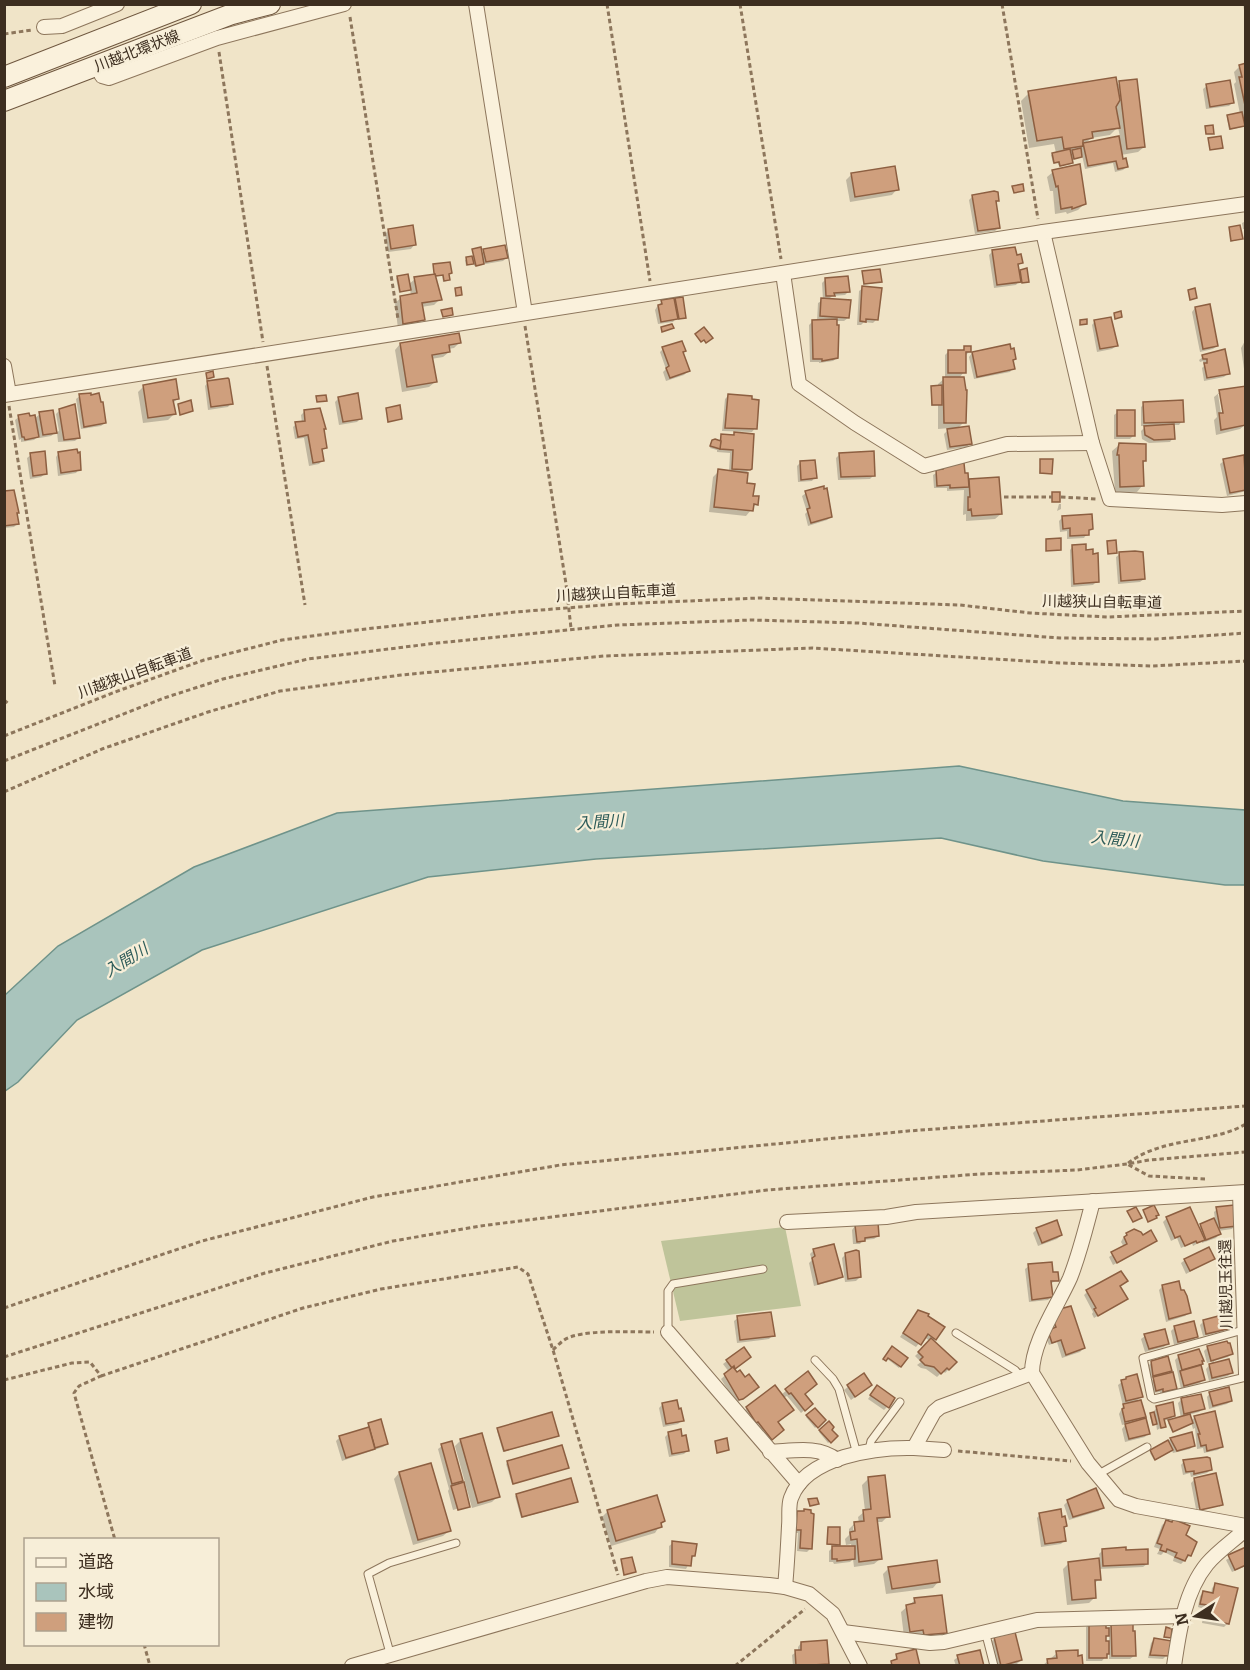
<svg xmlns="http://www.w3.org/2000/svg" width="1250" height="1670" font-family="Bitter,'Noto Sans JP',serif">
<style>
.cemetery{fill:#bfc49a}
.water{fill:#a9c4bc;stroke:#6f938a;stroke-width:1.5}
.shadow{fill:#0003;fill-rule:evenodd}
.building{fill:#cf9f7d;stroke:#8d5f41;stroke-width:1.5}
.lines{fill:none;stroke-linecap:round;stroke-linejoin:round}
.lane-casing{stroke:#8d765c;stroke-width:9}
.street-casing{stroke:#8d765c;stroke-width:16}
.secondary-casing{stroke:#6f573f;stroke-width:22}
.path{stroke:#8d765c;stroke-width:3;stroke-dasharray:4.5 3;stroke-linecap:butt}
.lane{stroke:#faf1dc;stroke-width:7}
.street{stroke:#faf1dc;stroke-width:14}
.secondary{stroke:#faf1dc;stroke-width:20}
.labels{text-anchor:middle;dominant-baseline:central;stroke-width:4.5;stroke-linejoin:round;paint-order:stroke}
.street-label{font-size:15px;fill:#3d2e20;stroke:#f7eed8}
.water-label{font-size:16px;font-style:italic;fill:#2f5d5a;stroke:#f7eed8}
</style>
<rect width="100%" height="100%" fill="#f0e4c8"/>
<path class="cemetery" d="M 785,1227 L 801,1306 L 680,1321 L 661,1241 Z"/>
<path class="water" d="M 959,766 L 1123,801 L 1245,810 L 1245,885 L 1225,885 L 1043,861 L 941,838 L 596,859 L 428,877 L 202,950 L 77,1020 L 18,1082 L 5,1091 L 5,995 L 58,946 L 194,867 L 337,813 Z"/>
<g class="shadow">
<path d="M 1243,4 L 1246,4 L 1246,21 Z"/>
<path d="M 1246,50 L 1246,122 L 1243,123 L 1242,127 L 1229,130 L 1227,118 L 1240,114 L 1234,84 L 1236,82 L 1234,72 L 1240,66 L 1245,65 L 1244,52 Z"/>
<path d="M 1120,83 L 1144,147 L 1138,152 L 1121,155 L 1126,167 L 1123,170 L 1115,172 L 1113,163 L 1085,169 L 1082,155 L 1071,160 L 1070,164 L 1059,166 L 1057,162 L 1053,163 L 1051,155 L 1056,153 L 1054,144 L 1029,148 L 1021,101 L 1029,93 L 1116,86 ZM 1118,127 L 1120,137 L 1084,145 L 1091,138 L 1110,135 Z"/>
<path d="M 1207,86 L 1232,103 L 1229,106 L 1206,109 L 1203,89 Z"/>
<path d="M 1053,172 L 1084,204 L 1078,210 L 1067,214 L 1066,212 L 1055,214 L 1053,191 L 1050,191 L 1047,177 Z"/>
<path d="M 852,174 L 897,189 L 892,195 L 850,202 L 846,180 Z"/>
<path d="M 973,196 L 998,201 L 995,203 L 999,227 L 995,231 L 975,234 L 969,200 Z"/>
<path d="M 1246,221 L 1246,229 L 1243,229 L 1242,223 Z"/>
<path d="M 1229,229 L 1241,239 L 1230,242 Z"/>
<path d="M 389,230 L 414,245 L 411,249 L 388,252 L 385,234 Z"/>
<path d="M 473,250 L 481,254 L 484,251 L 506,258 L 503,261 L 474,266 L 474,262 L 466,266 L 465,260 L 473,258 Z"/>
<path d="M 993,251 L 1015,257 L 1021,263 L 1017,267 L 1018,273 L 1020,271 L 1027,281 L 1021,283 L 1020,280 L 1016,285 L 994,288 L 989,255 Z"/>
<path d="M 434,266 L 451,273 L 447,274 L 447,281 L 443,282 L 442,275 L 434,276 L 440,299 L 434,305 L 421,307 L 423,320 L 417,325 L 398,329 L 395,303 L 401,298 L 411,296 L 410,289 L 399,293 L 396,278 L 398,277 L 408,285 L 415,279 L 435,275 Z"/>
<path d="M 863,272 L 880,282 L 863,285 Z"/>
<path d="M 826,279 L 848,292 L 845,295 L 832,296 L 828,300 L 848,318 L 844,321 L 835,321 L 837,358 L 833,361 L 819,363 L 819,362 L 810,362 L 809,325 L 812,322 L 817,321 L 818,303 L 823,300 L 822,283 Z"/>
<path d="M 863,288 L 877,319 L 873,323 L 864,322 L 861,325 L 857,325 L 859,291 Z"/>
<path d="M 676,299 L 685,317 L 678,320 L 677,317 L 673,322 L 658,324 L 655,310 L 658,305 L 662,302 L 674,302 Z"/>
<path d="M 1195,308 L 1217,346 L 1213,349 L 1200,352 L 1192,312 Z"/>
<path d="M 1095,321 L 1116,346 L 1112,349 L 1097,352 L 1092,325 Z"/>
<path d="M 1246,339 L 1246,369 L 1244,369 L 1241,348 Z"/>
<path d="M 459,343 L 454,348 L 448,349 L 449,352 L 443,357 L 431,359 L 435,382 L 429,387 L 402,392 L 395,350 L 400,344 Z"/>
<path d="M 965,348 L 969,352 L 965,356 L 964,372 L 959,378 L 964,422 L 957,429 L 970,443 L 967,447 L 947,450 L 944,434 L 950,428 L 938,429 L 938,405 L 931,406 L 931,388 L 938,387 L 938,384 L 945,378 L 945,355 L 949,351 L 961,351 Z"/>
<path d="M 663,349 L 688,371 L 684,375 L 666,381 L 663,372 L 666,369 L 660,352 Z"/>
<path d="M 1224,351 L 1228,373 L 1224,377 L 1204,381 L 1202,368 L 1204,366 L 1203,361 L 1200,362 L 1199,360 L 1203,357 Z"/>
<path d="M 972,353 L 1015,359 L 1012,362 L 1013,368 L 1010,372 L 974,379 L 969,357 Z"/>
<path d="M 208,382 L 231,403 L 228,407 L 208,410 L 205,386 Z"/>
<path d="M 144,386 L 178,398 L 172,404 L 174,414 L 168,420 L 143,423 L 138,392 Z"/>
<path d="M 1220,392 L 1246,424 L 1240,429 L 1216,435 L 1214,420 L 1217,417 L 1214,397 ZM 1218,394 L 1221,394 L 1225,420 L 1222,420 Z"/>
<path d="M 80,396 L 105,423 L 101,426 L 81,429 L 76,399 Z"/>
<path d="M 728,396 L 755,428 L 752,432 L 722,431 L 725,399 Z"/>
<path d="M 339,398 L 361,418 L 357,422 L 339,425 L 335,402 Z"/>
<path d="M 1144,404 L 1182,421 L 1179,425 L 1172,425 L 1173,438 L 1170,442 L 1149,443 L 1142,439 L 1141,431 L 1146,426 L 1141,426 L 1141,407 Z"/>
<path d="M 60,410 L 79,437 L 75,441 L 58,442 L 57,432 L 59,431 L 56,414 Z"/>
<path d="M 304,412 L 325,447 L 321,451 L 323,460 L 319,464 L 309,466 L 304,438 L 295,439 L 293,427 L 296,424 L 302,423 L 301,415 Z"/>
<path d="M 1118,412 L 1134,435 L 1130,439 L 1114,439 L 1114,415 Z"/>
<path d="M 40,414 L 55,433 L 51,436 L 40,438 L 39,435 L 34,440 L 21,442 L 21,439 L 19,440 L 15,420 L 19,417 L 34,419 Z"/>
<path d="M 736,432 L 751,468 L 747,472 L 745,485 L 756,504 L 746,516 L 709,512 L 713,477 L 719,471 L 729,472 L 730,453 L 717,452 L 717,450 L 710,448 L 711,443 L 718,442 L 722,436 L 732,436 Z"/>
<path d="M 1118,446 L 1145,446 L 1145,461 L 1142,464 L 1142,486 L 1137,492 L 1115,492 L 1112,451 Z"/>
<path d="M 59,453 L 79,469 L 76,473 L 58,476 L 56,457 Z"/>
<path d="M 840,454 L 874,475 L 870,479 L 838,480 L 836,458 Z"/>
<path d="M 31,455 L 45,474 L 41,477 L 30,479 L 27,458 Z"/>
<path d="M 1243,457 L 1246,491 L 1227,496 L 1220,464 L 1224,461 Z"/>
<path d="M 1041,460 L 1051,473 L 1049,474 L 1039,474 Z"/>
<path d="M 800,463 L 815,477 L 812,481 L 798,482 L 797,466 Z"/>
<path d="M 944,468 L 967,483 L 970,480 L 1001,514 L 995,519 L 966,521 L 966,514 L 963,515 L 964,490 L 947,491 L 947,488 L 934,488 L 933,475 Z"/>
<path d="M 4,493 L 16,514 L 18,523 L 14,527 L 4,528 Z"/>
<path d="M 806,493 L 831,517 L 827,520 L 808,526 L 805,514 L 807,512 L 802,496 Z"/>
<path d="M 1059,504 L 1061,504 L 1061,509 L 1057,511 Z"/>
<path d="M 1063,517 L 1091,528 L 1084,538 L 1067,539 L 1067,531 L 1060,532 L 1059,521 Z"/>
<path d="M 1073,546 L 1085,552 L 1097,581 L 1093,585 L 1071,587 L 1070,550 Z"/>
<path d="M 1120,554 L 1144,579 L 1140,582 L 1118,584 L 1116,557 Z"/>
<path d="M 1217,1209 L 1235,1225 L 1232,1229 L 1218,1231 L 1219,1234 L 1216,1238 L 1202,1243 L 1202,1241 L 1193,1246 L 1192,1243 L 1181,1248 L 1177,1238 L 1171,1241 L 1163,1222 L 1167,1218 L 1198,1228 L 1215,1219 L 1214,1212 Z"/>
<path d="M 855,1226 L 878,1236 L 874,1239 L 863,1240 L 860,1244 L 853,1244 L 852,1230 Z"/>
<path d="M 1037,1229 L 1061,1235 L 1057,1239 L 1038,1246 L 1033,1233 Z"/>
<path d="M 1134,1231 L 1142,1237 L 1155,1241 L 1113,1265 L 1109,1257 L 1124,1247 L 1121,1242 L 1123,1238 Z"/>
<path d="M 814,1250 L 841,1277 L 837,1280 L 814,1286 L 809,1263 L 812,1260 L 810,1254 Z"/>
<path d="M 846,1254 L 860,1277 L 856,1281 L 845,1282 L 842,1258 Z"/>
<path d="M 1213,1259 L 1186,1274 L 1181,1263 L 1185,1260 Z"/>
<path d="M 1029,1266 L 1052,1274 L 1057,1280 L 1050,1284 L 1051,1297 L 1048,1300 L 1029,1302 L 1025,1269 Z"/>
<path d="M 1126,1281 L 1119,1287 L 1126,1299 L 1094,1318 L 1092,1314 L 1093,1312 L 1084,1295 L 1087,1292 Z"/>
<path d="M 1162,1287 L 1189,1313 L 1185,1316 L 1166,1322 L 1159,1290 Z"/>
<path d="M 915,1315 L 935,1339 L 932,1341 L 955,1363 L 945,1373 L 943,1371 L 937,1377 L 926,1369 L 921,1368 L 917,1365 L 921,1362 L 915,1356 L 930,1341 L 924,1337 L 916,1347 L 900,1337 Z"/>
<path d="M 1057,1315 L 1084,1348 L 1080,1352 L 1062,1358 L 1057,1342 L 1049,1345 L 1046,1338 L 1052,1329 Z"/>
<path d="M 738,1318 L 773,1335 L 769,1339 L 737,1343 L 734,1321 Z"/>
<path d="M 1204,1321 L 1226,1328 L 1222,1332 L 1203,1336 L 1200,1325 Z"/>
<path d="M 1174,1328 L 1197,1336 L 1193,1340 L 1174,1345 L 1171,1331 Z"/>
<path d="M 1145,1336 L 1167,1343 L 1164,1347 L 1145,1352 L 1141,1339 Z"/>
<path d="M 1208,1347 L 1231,1353 L 1228,1357 L 1214,1361 L 1214,1364 L 1231,1372 L 1228,1376 L 1209,1381 L 1206,1369 L 1213,1361 L 1207,1363 L 1204,1351 Z"/>
<path d="M 892,1348 L 906,1359 L 899,1368 L 886,1358 L 882,1361 Z"/>
<path d="M 1179,1356 L 1199,1364 L 1203,1380 L 1200,1383 L 1181,1389 L 1175,1360 Z"/>
<path d="M 727,1361 L 746,1361 L 733,1370 L 753,1391 L 738,1402 L 736,1403 L 721,1379 L 729,1372 L 723,1364 Z"/>
<path d="M 1152,1362 L 1170,1370 L 1165,1376 L 1175,1388 L 1172,1392 L 1160,1394 L 1160,1392 L 1153,1393 L 1150,1382 L 1156,1377 L 1150,1378 L 1148,1366 Z"/>
<path d="M 807,1373 L 803,1394 L 808,1407 L 801,1413 L 787,1396 L 783,1398 L 792,1410 L 777,1423 L 777,1436 L 765,1444 L 741,1414 L 747,1408 L 781,1395 Z"/>
<path d="M 863,1375 L 867,1388 L 851,1400 L 844,1390 Z"/>
<path d="M 1127,1378 L 1141,1396 L 1135,1403 L 1140,1402 L 1148,1433 L 1145,1437 L 1125,1442 L 1122,1429 L 1126,1424 L 1122,1425 L 1119,1414 L 1123,1406 L 1118,1385 Z"/>
<path d="M 874,1390 L 887,1407 L 884,1410 L 868,1399 Z"/>
<path d="M 1210,1393 L 1231,1401 L 1227,1404 L 1209,1409 L 1207,1397 Z"/>
<path d="M 1181,1400 L 1203,1409 L 1199,1412 L 1189,1415 L 1191,1421 L 1195,1417 L 1221,1447 L 1218,1450 L 1204,1453 L 1203,1448 L 1197,1449 L 1195,1428 L 1193,1429 L 1191,1422 L 1172,1432 L 1168,1423 L 1181,1418 L 1178,1403 Z"/>
<path d="M 663,1404 L 682,1420 L 678,1424 L 663,1427 L 659,1408 Z"/>
<path d="M 1157,1407 L 1174,1416 L 1170,1419 L 1163,1421 L 1164,1426 L 1157,1430 L 1156,1423 L 1152,1425 L 1150,1416 L 1154,1414 L 1154,1411 Z"/>
<path d="M 814,1410 L 824,1420 L 815,1428 L 806,1417 Z"/>
<path d="M 369,1424 L 387,1444 L 383,1447 L 342,1461 L 336,1441 L 340,1437 L 366,1430 Z"/>
<path d="M 829,1424 L 830,1430 L 836,1436 L 828,1443 L 819,1432 Z"/>
<path d="M 498,1429 L 556,1437 L 503,1452 L 497,1431 Z"/>
<path d="M 669,1433 L 687,1451 L 684,1454 L 669,1457 L 665,1437 Z"/>
<path d="M 1171,1439 L 1194,1445 L 1190,1449 L 1173,1453 L 1172,1451 L 1154,1460 L 1150,1453 Z"/>
<path d="M 461,1440 L 498,1496 L 492,1502 L 472,1508 L 455,1446 Z"/>
<path d="M 451,1443 L 468,1506 L 466,1508 L 466,1506 L 453,1510 L 448,1491 L 449,1489 L 438,1449 L 442,1446 Z"/>
<path d="M 1184,1461 L 1210,1470 L 1207,1473 L 1191,1477 L 1190,1473 L 1183,1475 L 1181,1465 Z"/>
<path d="M 508,1462 L 566,1469 L 512,1484 L 506,1464 Z"/>
<path d="M 430,1464 L 449,1531 L 443,1536 L 413,1545 L 394,1479 L 399,1473 Z"/>
<path d="M 1215,1475 L 1221,1505 L 1219,1507 L 1219,1505 L 1196,1509 L 1191,1483 L 1194,1480 Z"/>
<path d="M 868,1479 L 888,1516 L 882,1522 L 876,1522 L 880,1559 L 874,1564 L 854,1567 L 853,1559 L 850,1562 L 834,1564 L 833,1562 L 829,1562 L 829,1551 L 835,1545 L 827,1545 L 827,1530 L 829,1528 L 839,1544 L 835,1548 L 852,1548 L 851,1544 L 846,1545 L 845,1539 L 849,1535 L 849,1529 L 854,1524 L 859,1523 L 858,1517 L 865,1511 L 862,1485 ZM 853,1526 L 856,1526 L 854,1539 Z"/>
<path d="M 517,1495 L 575,1503 L 521,1518 L 515,1496 Z"/>
<path d="M 1068,1501 L 1102,1507 L 1099,1511 L 1069,1520 L 1064,1505 Z"/>
<path d="M 608,1511 L 663,1521 L 655,1533 L 611,1546 L 602,1517 Z"/>
<path d="M 798,1512 L 811,1548 L 807,1552 L 797,1551 L 798,1533 L 793,1533 L 795,1516 Z"/>
<path d="M 1040,1514 L 1063,1528 L 1065,1540 L 1061,1544 L 1041,1547 L 1037,1518 Z"/>
<path d="M 1166,1522 L 1171,1524 L 1184,1536 L 1190,1555 L 1181,1564 L 1173,1561 L 1174,1557 L 1164,1552 L 1161,1555 L 1157,1554 L 1160,1549 L 1154,1547 L 1162,1525 Z"/>
<path d="M 673,1543 L 694,1555 L 686,1569 L 669,1567 L 669,1546 Z"/>
<path d="M 1246,1548 L 1246,1566 L 1232,1572 L 1226,1560 Z"/>
<path d="M 1103,1550 L 1125,1551 L 1147,1564 L 1143,1567 L 1098,1569 L 1099,1579 L 1093,1585 L 1095,1597 L 1089,1603 L 1067,1605 L 1063,1569 L 1069,1563 L 1100,1560 L 1099,1554 Z"/>
<path d="M 889,1568 L 938,1582 L 933,1588 L 886,1594 L 883,1574 Z"/>
<path d="M 1215,1585 L 1227,1624 L 1224,1627 L 1202,1623 L 1204,1609 L 1198,1607 L 1200,1596 L 1203,1593 L 1211,1594 L 1212,1588 Z"/>
<path d="M 915,1600 L 945,1632 L 939,1638 L 904,1637 L 901,1612 Z"/>
<path d="M 1089,1624 L 1105,1630 L 1112,1625 L 1134,1656 L 1130,1659 L 1109,1659 L 1109,1652 L 1102,1661 L 1086,1661 L 1086,1627 ZM 1109,1635 L 1109,1643 L 1105,1643 L 1105,1638 Z"/>
<path d="M 994,1639 L 1021,1660 L 1017,1664 L 1010,1666 L 997,1666 L 991,1642 Z"/>
<path d="M 1154,1640 L 1167,1655 L 1163,1659 L 1148,1658 L 1151,1643 Z"/>
<path d="M 801,1643 L 828,1664 L 826,1666 L 793,1666 L 792,1655 L 798,1651 L 798,1647 Z"/>
<path d="M 1057,1653 L 1081,1666 L 1042,1666 Z"/>
<path d="M 958,1657 L 982,1666 L 956,1666 L 954,1660 Z"/>
</g>
<g class="building">
<path d="M 1246,63 L 1246,110 L 1239,77 L 1242,77 L 1239,65 Z"/>
<path d="M 1116,77 L 1120,100 L 1116,107 L 1120,128 L 1092,132 L 1093,138 L 1083,140 L 1083,146 L 1064,149 L 1062,137 L 1037,141 L 1028,91 Z"/>
<path d="M 1137,79 L 1145,147 L 1127,149 L 1119,81 Z"/>
<path d="M 1230,80 L 1234,103 L 1210,107 L 1206,84 Z"/>
<path d="M 1242,112 L 1245,126 L 1230,129 L 1227,115 Z"/>
<path d="M 1213,125 L 1214,134 L 1206,134 L 1205,126 Z"/>
<path d="M 1119,136 L 1123,159 L 1126,158 L 1128,167 L 1118,169 L 1116,161 L 1088,166 L 1083,143 Z"/>
<path d="M 1221,136 L 1223,148 L 1210,150 L 1208,138 Z"/>
<path d="M 1081,148 L 1082,157 L 1074,159 L 1072,150 Z"/>
<path d="M 1070,149 L 1073,163 L 1060,166 L 1059,162 L 1054,163 L 1052,153 Z"/>
<path d="M 1080,164 L 1086,204 L 1072,209 L 1072,207 L 1061,209 L 1058,186 L 1056,187 L 1052,170 Z"/>
<path d="M 895,166 L 899,190 L 855,197 L 851,173 Z"/>
<path d="M 1023,184 L 1024,191 L 1014,193 L 1012,186 Z"/>
<path d="M 994,191 L 998,192 L 999,201 L 996,201 L 1000,228 L 978,231 L 972,195 Z"/>
<path d="M 413,225 L 416,245 L 391,249 L 388,229 Z"/>
<path d="M 1240,225 L 1243,239 L 1231,241 L 1229,227 Z"/>
<path d="M 505,245 L 508,258 L 486,262 L 483,249 Z"/>
<path d="M 481,247 L 484,264 L 476,266 L 472,249 Z"/>
<path d="M 1015,247 L 1017,255 L 1021,254 L 1023,263 L 1018,264 L 1021,282 L 997,285 L 992,250 Z"/>
<path d="M 472,256 L 474,264 L 467,265 L 466,257 Z"/>
<path d="M 450,262 L 452,273 L 449,274 L 450,280 L 444,281 L 443,275 L 436,276 L 434,273 L 433,264 Z"/>
<path d="M 1027,268 L 1029,282 L 1022,283 L 1020,270 Z"/>
<path d="M 880,269 L 882,282 L 864,284 L 862,271 Z"/>
<path d="M 408,274 L 411,290 L 400,292 L 397,276 Z"/>
<path d="M 435,274 L 442,300 L 422,303 L 425,320 L 403,324 L 400,296 L 417,293 L 414,277 Z"/>
<path d="M 848,276 L 850,292 L 834,293 L 835,296 L 826,296 L 825,278 Z"/>
<path d="M 862,286 L 882,288 L 878,320 L 866,319 L 866,322 L 860,321 Z"/>
<path d="M 461,287 L 462,295 L 456,296 L 455,288 Z"/>
<path d="M 1195,288 L 1197,298 L 1190,300 L 1188,290 Z"/>
<path d="M 683,297 L 686,318 L 679,319 L 675,298 Z"/>
<path d="M 674,298 L 678,319 L 661,322 L 658,305 L 662,304 L 661,300 Z"/>
<path d="M 821,298 L 851,300 L 849,318 L 820,316 Z"/>
<path d="M 1210,304 L 1218,346 L 1203,349 L 1195,307 Z"/>
<path d="M 452,308 L 453,315 L 443,317 L 441,310 Z"/>
<path d="M 1121,311 L 1122,317 L 1115,319 L 1114,313 Z"/>
<path d="M 1111,317 L 1118,346 L 1100,349 L 1094,320 Z"/>
<path d="M 837,319 L 837,325 L 839,325 L 838,358 L 822,361 L 822,359 L 813,359 L 812,320 Z"/>
<path d="M 1087,319 L 1087,324 L 1080,325 L 1080,320 Z"/>
<path d="M 672,324 L 674,328 L 662,332 L 661,327 Z"/>
<path d="M 704,327 L 713,338 L 706,343 L 704,340 L 701,342 L 695,334 Z"/>
<path d="M 459,333 L 461,343 L 449,345 L 450,352 L 432,355 L 437,382 L 407,387 L 400,343 Z"/>
<path d="M 682,341 L 686,351 L 683,352 L 690,371 L 670,378 L 666,368 L 669,366 L 662,347 Z"/>
<path d="M 1010,344 L 1011,349 L 1014,348 L 1016,359 L 1013,360 L 1015,369 L 977,377 L 972,352 Z"/>
<path d="M 964,346 L 971,346 L 971,352 L 966,352 L 966,373 L 948,373 L 948,350 L 964,350 Z"/>
<path d="M 1225,349 L 1230,374 L 1207,378 L 1204,363 L 1207,363 L 1207,359 L 1203,359 L 1202,355 Z"/>
<path d="M 213,371 L 214,377 L 207,379 L 206,373 Z"/>
<path d="M 943,377 L 964,377 L 966,390 L 967,390 L 966,423 L 944,423 Z"/>
<path d="M 228,378 L 229,379 L 233,404 L 211,407 L 207,381 Z"/>
<path d="M 176,379 L 179,399 L 173,400 L 176,414 L 148,418 L 143,385 Z"/>
<path d="M 942,385 L 942,405 L 932,405 L 931,386 Z"/>
<path d="M 1246,386 L 1246,425 L 1221,430 L 1219,413 L 1223,413 L 1219,390 Z"/>
<path d="M 91,393 L 91,395 L 99,393 L 101,402 L 103,402 L 106,423 L 84,427 L 79,394 Z"/>
<path d="M 358,393 L 362,419 L 343,422 L 338,397 Z"/>
<path d="M 728,394 L 752,396 L 752,399 L 759,400 L 757,429 L 725,428 Z"/>
<path d="M 326,395 L 327,401 L 317,402 L 316,396 Z"/>
<path d="M 191,400 L 193,411 L 180,415 L 178,404 Z"/>
<path d="M 1183,400 L 1184,422 L 1144,423 L 1143,402 Z"/>
<path d="M 75,404 L 80,438 L 64,440 L 59,409 Z"/>
<path d="M 400,405 L 402,419 L 388,422 L 386,408 Z"/>
<path d="M 320,408 L 326,429 L 324,429 L 327,448 L 322,449 L 324,461 L 313,463 L 308,435 L 298,437 L 295,422 L 305,421 L 304,410 Z"/>
<path d="M 53,410 L 57,433 L 43,435 L 39,412 Z"/>
<rect x="1117" y="410" width="18" height="26"/>
<path d="M 29,413 L 30,416 L 35,415 L 39,437 L 25,440 L 24,437 L 22,437 L 18,415 Z"/>
<path d="M 1174,424 L 1175,439 L 1154,440 L 1145,435 L 1144,426 Z"/>
<path d="M 969,426 L 972,444 L 950,447 L 947,429 Z"/>
<path d="M 734,432 L 754,434 L 752,469 L 750,470 L 732,469 L 733,450 L 720,449 L 721,434 L 734,435 Z"/>
<path d="M 715,439 L 721,441 L 720,449 L 710,446 L 712,440 Z"/>
<path d="M 1119,443 L 1146,444 L 1146,461 L 1143,461 L 1144,486 L 1120,487 L 1119,455 L 1117,455 Z"/>
<path d="M 77,449 L 78,453 L 80,452 L 81,470 L 61,473 L 58,452 Z"/>
<path d="M 45,451 L 47,474 L 33,476 L 30,453 Z"/>
<path d="M 874,451 L 875,476 L 841,477 L 839,453 Z"/>
<path d="M 1244,455 L 1246,490 L 1230,493 L 1223,459 Z"/>
<path d="M 1040,459 L 1053,459 L 1052,474 L 1040,473 Z"/>
<path d="M 815,460 L 817,478 L 801,480 L 800,461 Z"/>
<path d="M 964,463 L 965,473 L 968,473 L 969,487 L 950,488 L 950,485 L 937,486 L 936,470 L 943,469 L 943,467 L 950,466 L 949,464 Z"/>
<path d="M 718,469 L 748,473 L 747,483 L 755,484 L 753,496 L 759,496 L 758,505 L 754,504 L 753,511 L 714,507 Z"/>
<path d="M 999,477 L 1002,514 L 972,516 L 971,509 L 968,510 L 968,497 L 970,497 L 969,479 Z"/>
<path d="M 824,486 L 824,489 L 827,488 L 832,517 L 811,523 L 807,509 L 810,508 L 805,491 Z"/>
<path d="M 14,490 L 19,513 L 17,513 L 19,524 L 4,526 L 4,491 Z"/>
<rect x="1052" y="492" width="8" height="10"/>
<path d="M 1092,514 L 1093,529 L 1089,530 L 1089,535 L 1070,536 L 1070,528 L 1063,529 L 1062,516 Z"/>
<path d="M 1061,538 L 1061,550 L 1046,551 L 1046,539 Z"/>
<path d="M 1116,540 L 1117,553 L 1108,554 L 1107,541 Z"/>
<path d="M 1086,544 L 1086,550 L 1093,549 L 1093,554 L 1098,553 L 1099,582 L 1074,584 L 1072,545 Z"/>
<path d="M 1135,551 L 1143,552 L 1145,579 L 1121,581 L 1119,552 Z"/>
<path d="M 1154,1205 L 1159,1215 L 1156,1216 L 1157,1218 L 1148,1222 L 1143,1210 Z"/>
<path d="M 1234,1205 L 1237,1226 L 1220,1228 L 1216,1207 Z"/>
<path d="M 1136,1207 L 1142,1218 L 1133,1222 L 1127,1211 Z"/>
<path d="M 1190,1207 L 1205,1240 L 1197,1243 L 1196,1241 L 1185,1246 L 1180,1236 L 1175,1238 L 1166,1217 Z"/>
<path d="M 1214,1218 L 1221,1234 L 1206,1240 L 1200,1224 Z"/>
<path d="M 1057,1220 L 1062,1235 L 1042,1243 L 1036,1228 Z"/>
<path d="M 878,1222 L 879,1236 L 865,1238 L 865,1241 L 857,1242 L 855,1225 Z"/>
<path d="M 1134,1229 L 1141,1232 L 1143,1235 L 1151,1230 L 1157,1241 L 1117,1263 L 1111,1252 L 1127,1244 L 1124,1237 L 1127,1235 L 1126,1233 Z"/>
<path d="M 834,1244 L 843,1277 L 818,1284 L 812,1258 L 815,1256 L 813,1249 Z"/>
<path d="M 1209,1247 L 1215,1259 L 1190,1271 L 1184,1259 Z"/>
<path d="M 856,1250 L 859,1251 L 861,1277 L 848,1279 L 845,1253 Z"/>
<path d="M 1052,1262 L 1053,1272 L 1058,1272 L 1059,1281 L 1051,1281 L 1053,1297 L 1032,1300 L 1028,1264 Z"/>
<path d="M 1121,1271 L 1128,1281 L 1120,1286 L 1128,1299 L 1098,1316 L 1094,1309 L 1096,1308 L 1086,1290 Z"/>
<path d="M 1179,1281 L 1181,1290 L 1184,1290 L 1187,1296 L 1191,1313 L 1169,1319 L 1162,1285 Z"/>
<path d="M 1071,1306 L 1085,1348 L 1066,1355 L 1061,1340 L 1052,1343 L 1049,1334 L 1051,1329 L 1056,1327 L 1054,1322 L 1060,1309 Z"/>
<path d="M 918,1310 L 929,1314 L 928,1316 L 945,1327 L 936,1340 L 928,1334 L 921,1345 L 903,1333 Z"/>
<path d="M 771,1312 L 775,1336 L 740,1340 L 737,1316 Z"/>
<path d="M 1226,1314 L 1228,1329 L 1206,1334 L 1203,1320 Z"/>
<path d="M 1194,1321 L 1198,1337 L 1178,1342 L 1174,1326 Z"/>
<path d="M 1165,1329 L 1169,1344 L 1149,1349 L 1144,1334 Z"/>
<path d="M 931,1338 L 957,1362 L 949,1370 L 947,1368 L 941,1374 L 934,1367 L 925,1365 L 920,1360 L 923,1357 L 918,1352 Z"/>
<path d="M 1227,1341 L 1228,1343 L 1230,1343 L 1233,1354 L 1211,1361 L 1207,1346 Z"/>
<path d="M 892,1346 L 908,1358 L 901,1367 L 888,1358 L 886,1361 L 883,1359 Z"/>
<path d="M 744,1347 L 751,1357 L 735,1369 L 734,1366 L 732,1368 L 726,1360 Z"/>
<path d="M 1199,1349 L 1204,1361 L 1202,1361 L 1203,1364 L 1182,1370 L 1178,1355 Z"/>
<path d="M 1168,1356 L 1172,1371 L 1153,1376 L 1151,1361 Z"/>
<path d="M 1229,1359 L 1233,1373 L 1212,1378 L 1209,1364 Z"/>
<path d="M 1201,1365 L 1205,1380 L 1184,1386 L 1180,1371 Z"/>
<path d="M 733,1367 L 737,1372 L 740,1370 L 745,1377 L 749,1374 L 759,1387 L 743,1399 L 739,1400 L 724,1374 Z"/>
<path d="M 808,1371 L 817,1384 L 805,1394 L 813,1404 L 805,1411 L 791,1393 L 789,1394 L 785,1389 Z"/>
<path d="M 1173,1372 L 1177,1389 L 1163,1392 L 1163,1389 L 1156,1391 L 1153,1377 Z"/>
<path d="M 864,1373 L 872,1385 L 855,1397 L 847,1385 Z"/>
<path d="M 1137,1374 L 1143,1397 L 1126,1401 L 1121,1380 L 1126,1379 L 1126,1377 Z"/>
<path d="M 775,1385 L 794,1410 L 778,1422 L 784,1430 L 772,1440 L 758,1422 L 756,1423 L 746,1407 Z"/>
<path d="M 877,1385 L 895,1398 L 889,1408 L 870,1395 Z"/>
<path d="M 1229,1387 L 1232,1401 L 1213,1406 L 1209,1392 Z"/>
<path d="M 1201,1394 L 1205,1409 L 1184,1414 L 1181,1398 Z"/>
<path d="M 677,1400 L 679,1409 L 681,1408 L 684,1421 L 666,1424 L 662,1403 Z"/>
<path d="M 1141,1400 L 1146,1417 L 1125,1422 L 1122,1409 L 1124,1408 L 1123,1404 Z"/>
<path d="M 1173,1402 L 1175,1416 L 1164,1419 L 1166,1427 L 1161,1428 L 1156,1406 Z"/>
<path d="M 815,1408 L 826,1420 L 818,1428 L 806,1415 Z"/>
<path d="M 1215,1411 L 1223,1447 L 1207,1451 L 1206,1445 L 1201,1446 L 1198,1434 L 1200,1434 L 1194,1416 Z"/>
<path d="M 552,1412 L 559,1436 L 504,1451 L 497,1428 Z"/>
<path d="M 1154,1412 L 1157,1424 L 1153,1425 L 1150,1413 Z"/>
<path d="M 1190,1414 L 1193,1423 L 1173,1432 L 1168,1420 Z"/>
<path d="M 1146,1418 L 1150,1434 L 1129,1439 L 1125,1424 Z"/>
<path d="M 381,1419 L 388,1444 L 375,1448 L 368,1423 Z"/>
<path d="M 829,1421 L 834,1427 L 832,1430 L 838,1436 L 831,1443 L 819,1430 Z"/>
<path d="M 369,1427 L 375,1449 L 346,1458 L 339,1436 Z"/>
<path d="M 681,1429 L 682,1436 L 686,1435 L 689,1451 L 672,1454 L 668,1432 Z"/>
<path d="M 1192,1432 L 1195,1446 L 1177,1451 L 1170,1438 Z"/>
<path d="M 482,1433 L 500,1497 L 478,1503 L 460,1439 Z"/>
<path d="M 727,1438 L 729,1450 L 717,1453 L 715,1441 Z"/>
<path d="M 1168,1440 L 1173,1450 L 1155,1460 L 1150,1450 Z"/>
<path d="M 452,1441 L 463,1481 L 452,1484 L 441,1444 Z"/>
<path d="M 562,1445 L 569,1468 L 513,1484 L 507,1461 Z"/>
<path d="M 1207,1457 L 1210,1458 L 1212,1470 L 1194,1474 L 1194,1471 L 1186,1472 L 1183,1460 Z"/>
<path d="M 431,1463 L 451,1531 L 418,1540 L 399,1472 Z"/>
<path d="M 1216,1473 L 1223,1505 L 1200,1510 L 1194,1478 Z"/>
<path d="M 885,1475 L 890,1517 L 877,1518 L 882,1559 L 859,1562 L 857,1539 L 851,1540 L 850,1532 L 855,1531 L 854,1522 L 864,1521 L 863,1510 L 871,1509 L 868,1477 Z"/>
<path d="M 571,1478 L 578,1502 L 522,1517 L 516,1494 Z"/>
<path d="M 464,1482 L 470,1507 L 458,1510 L 451,1486 Z"/>
<path d="M 1096,1488 L 1104,1508 L 1073,1517 L 1067,1500 Z"/>
<path d="M 657,1495 L 665,1521 L 661,1523 L 662,1527 L 616,1541 L 607,1510 Z"/>
<path d="M 817,1498 L 819,1504 L 810,1506 L 808,1499 Z"/>
<path d="M 804,1509 L 811,1510 L 811,1513 L 814,1514 L 812,1549 L 800,1548 L 801,1530 L 796,1530 L 797,1511 L 804,1511 Z"/>
<path d="M 1061,1509 L 1062,1517 L 1065,1516 L 1067,1526 L 1064,1527 L 1066,1541 L 1045,1544 L 1039,1513 Z"/>
<path d="M 1173,1519 L 1190,1526 L 1186,1535 L 1197,1542 L 1191,1556 L 1188,1555 L 1185,1561 L 1175,1557 L 1177,1553 L 1167,1549 L 1166,1552 L 1160,1550 L 1162,1545 L 1157,1543 L 1166,1520 L 1172,1522 Z"/>
<path d="M 828,1527 L 840,1527 L 840,1545 L 827,1544 Z"/>
<path d="M 672,1541 L 697,1544 L 695,1556 L 692,1556 L 691,1566 L 672,1564 Z"/>
<path d="M 832,1546 L 855,1546 L 855,1559 L 837,1561 L 837,1559 L 832,1559 Z"/>
<path d="M 1126,1547 L 1126,1550 L 1148,1549 L 1148,1564 L 1103,1566 L 1102,1549 Z"/>
<path d="M 1246,1547 L 1246,1565 L 1235,1570 L 1228,1555 Z"/>
<path d="M 632,1557 L 636,1572 L 624,1575 L 621,1559 Z"/>
<path d="M 1099,1558 L 1101,1580 L 1095,1580 L 1096,1598 L 1072,1600 L 1068,1562 Z"/>
<path d="M 937,1560 L 940,1582 L 892,1589 L 888,1567 Z"/>
<path d="M 1215,1583 L 1238,1588 L 1229,1624 L 1204,1619 L 1207,1605 L 1200,1604 L 1203,1591 L 1213,1593 Z"/>
<path d="M 942,1595 L 947,1633 L 924,1635 L 923,1630 L 910,1632 L 906,1605 L 915,1603 L 914,1598 Z"/>
<path d="M 1089,1622 L 1106,1622 L 1106,1628 L 1109,1628 L 1109,1636 L 1106,1636 L 1106,1641 L 1109,1641 L 1109,1654 L 1107,1654 L 1107,1658 L 1089,1658 Z"/>
<path d="M 1111,1623 L 1133,1623 L 1133,1631 L 1135,1631 L 1136,1656 L 1112,1656 Z"/>
<path d="M 1166,1627 L 1172,1629 L 1171,1638 L 1164,1637 Z"/>
<path d="M 1015,1632 L 1022,1660 L 1001,1666 L 994,1637 Z"/>
<path d="M 1154,1638 L 1172,1641 L 1169,1656 L 1150,1655 Z"/>
<path d="M 827,1640 L 829,1664 L 796,1666 L 795,1650 L 801,1650 L 801,1642 Z"/>
<path d="M 916,1649 L 920,1666 L 892,1666 L 891,1661 L 897,1659 L 896,1654 Z"/>
<path d="M 980,1650 L 984,1666 L 960,1666 L 957,1655 Z"/>
<path d="M 1078,1650 L 1078,1656 L 1082,1655 L 1083,1666 L 1048,1666 L 1047,1659 L 1057,1658 L 1056,1651 Z"/>
</g>
<g class="lines">
<g class="lane-casing">
<g id="lane">
<path d="M 1243,1330 L 1143,1358 L 1151,1397 L 1154,1399 L 1246,1377"/>
<path d="M 668,1332 L 668,1291 L 673,1284 L 763,1269"/>
<path d="M 956,1333 L 1015,1370 L 1021,1377"/>
<path d="M 815,1360 L 833,1379 L 839,1389 L 857,1454"/>
<path d="M 869,1450 L 871,1441 L 900,1402"/>
<path d="M 1097,1475 L 1147,1447"/>
<path d="M 985,1631 L 994,1666"/>
<path d="M 390,1653 L 368,1574 L 389,1563 L 456,1543"/>
</g>
</g>
<g class="street-casing">
<g id="street">
<path d="M 476,4 L 525,313"/>
<path d="M 44,27 L 62,26 L 117,4"/>
<path d="M 97,66 L 102,76 L 109,78 L 217,38 L 344,4"/>
<path d="M 1043,232 L 1092,443 L 1110,499 L 1222,505 L 1246,503"/>
<path d="M 783,273 L 799,384 L 855,423 L 924,466 L 1007,444 L 1092,443"/>
<path d="M 4,366 L 9,394"/>
<path d="M 4,395 L 1043,232 L 1246,204"/>
<path d="M 1240,1193 L 1246,1374"/>
<path d="M 1093,1201 C 1086,1227 1080,1253 1070,1278 C 1057,1307 1032,1342 1032,1373 L 1088,1463 L 1119,1500 L 1136,1506 L 1246,1526"/>
<path d="M 787,1222 L 886,1217 L 916,1212 L 1246,1192"/>
<path d="M 668,1332 L 799,1484"/>
<path d="M 914,1448 L 944,1450"/>
<path d="M 770,1452 C 793,1451 818,1445 837,1460"/>
<path d="M 785,1587 C 787,1566 788,1546 789,1526 C 790,1517 788,1506 791,1498 C 806,1456 877,1447 914,1448 L 934,1412 L 940,1407 L 1032,1373"/>
<path d="M 843,1632 L 930,1643 L 944,1642 L 1037,1620 L 1184,1616"/>
<path d="M 352,1666 L 646,1581 L 667,1577 L 769,1585 L 785,1587 L 809,1594 L 833,1614 L 860,1666"/>
<path d="M 1174,1666 C 1179,1631 1185,1591 1207,1564 C 1218,1551 1233,1541 1246,1529"/>
</g>
</g>
<g class="secondary-casing">
<g id="secondary">
<path d="M 4,77 L 191,4"/>
<path d="M 4,101 L 232,14 L 270,4"/>
</g>
</g>
<g class="path">
<path d="M 607,4 L 650,281"/>
<path d="M 740,4 L 781,259"/>
<path d="M 1002,4 L 1038,219"/>
<path d="M 350,17 L 398,319"/>
<path d="M 4,34 L 32,30"/>
<path d="M 219,52 L 263,342"/>
<path d="M 525,326 L 566,584 L 571,628"/>
<path d="M 267,366 L 305,605"/>
<path d="M 9,406 L 55,686"/>
<path d="M 1004,497 L 1052,497"/>
<path d="M 1061,497 L 1096,499"/>
<path d="M 4,700 L 9,704"/>
<path d="M 4,736 L 115,692 L 204,660 L 282,640 L 357,630 L 515,612 L 617,604 L 759,598 L 960,605 L 1030,613 L 1108,617 L 1246,611"/>
<path d="M 4,761 L 164,698 L 223,679 L 308,659 L 437,643 L 618,625 L 752,620 L 858,623 L 1060,638 L 1156,639 L 1246,633"/>
<path d="M 4,792 L 102,749 L 208,712 L 280,691 L 401,675 L 604,656 L 812,648 L 1060,663 L 1152,666 L 1246,661"/>
<path d="M 1205,1179 L 1149,1176 L 1127,1164 C 1163,1136 1209,1145 1246,1124"/>
<path d="M 4,1308 L 202,1241 L 373,1197 L 560,1165 L 908,1131 L 1246,1106"/>
<path d="M 553,1350 C 556,1347 560,1343 564,1340 C 580,1329 633,1332 654,1332"/>
<path d="M 4,1357 L 265,1273 L 393,1241 L 480,1226 L 767,1190 L 980,1174 L 1077,1170 L 1127,1164 L 1149,1160 L 1246,1152"/>
<path d="M 101,1376 L 303,1308 L 381,1289 L 518,1267 L 528,1274 L 553,1350 L 618,1575"/>
<path d="M 4,1380 L 72,1363 L 90,1362 L 101,1376 L 79,1386 L 74,1393 L 115,1540"/>
<path d="M 958,1451 L 1071,1461"/>
<path d="M 144,1644 L 150,1666"/>
<path d="M 735,1666 L 805,1609"/>
</g>
<use href="#lane" class="lane"/>
<use href="#street" class="street"/>
<use href="#secondary" class="secondary"/>
</g>
<g class="labels">
<g class="street-label">
<text transform="translate(137 51) rotate(-21)">川越北環状線</text>
<text transform="translate(616 593) rotate(-3)">川越狭山自転車道</text>
<text transform="translate(1102 602) rotate(1)">川越狭山自転車道</text>
<text transform="translate(135 673) rotate(-20)">川越狭山自転車道</text>
<text transform="translate(1226 1284) rotate(-91)">川越児玉往還</text>
</g>
<g class="water-label">
<text transform="translate(600 822) rotate(-4)">入間川</text>
<text transform="translate(1115 839) rotate(6)">入間川</text>
<text transform="translate(126 960) rotate(-32)">入間川</text>
</g>
</g>
<rect width="1250" height="1670" fill="none" stroke="#3d2e20" stroke-width="12"/>
<rect x="24" y="1538" width="195" height="108" fill="#f7eed8" stroke="#ada18e" stroke-width="1.5"/>
<rect x="36" y="1558" width="30" height="9" fill="#faf1dc" stroke="#ada18e" stroke-width="1.5"/>
<text x="78" y="1568" font-size="18" fill="#3d2e20">道路</text>
<rect x="36" y="1583" width="30" height="18" fill="#a9c4bc" stroke="#ada18e" stroke-width="1.5"/>
<text x="78" y="1598" font-size="18" fill="#3d2e20">水域</text>
<rect x="36" y="1613" width="30" height="18" fill="#cf9f7d" stroke="#ada18e" stroke-width="1.5"/>
<text x="78" y="1628" font-size="18" fill="#3d2e20">建物</text>
<g transform="translate(1196 1616) rotate(258)" stroke="#f7eed8" stroke-width="4.5" paint-order="stroke">
<path d="M0-4.5L10 22L0 15L-10 22Z" fill="#3d2e20"/>
<text y="-9" font-size="16" font-weight="bold" text-anchor="middle" fill="#3d2e20">N</text>
</g>
</svg>
